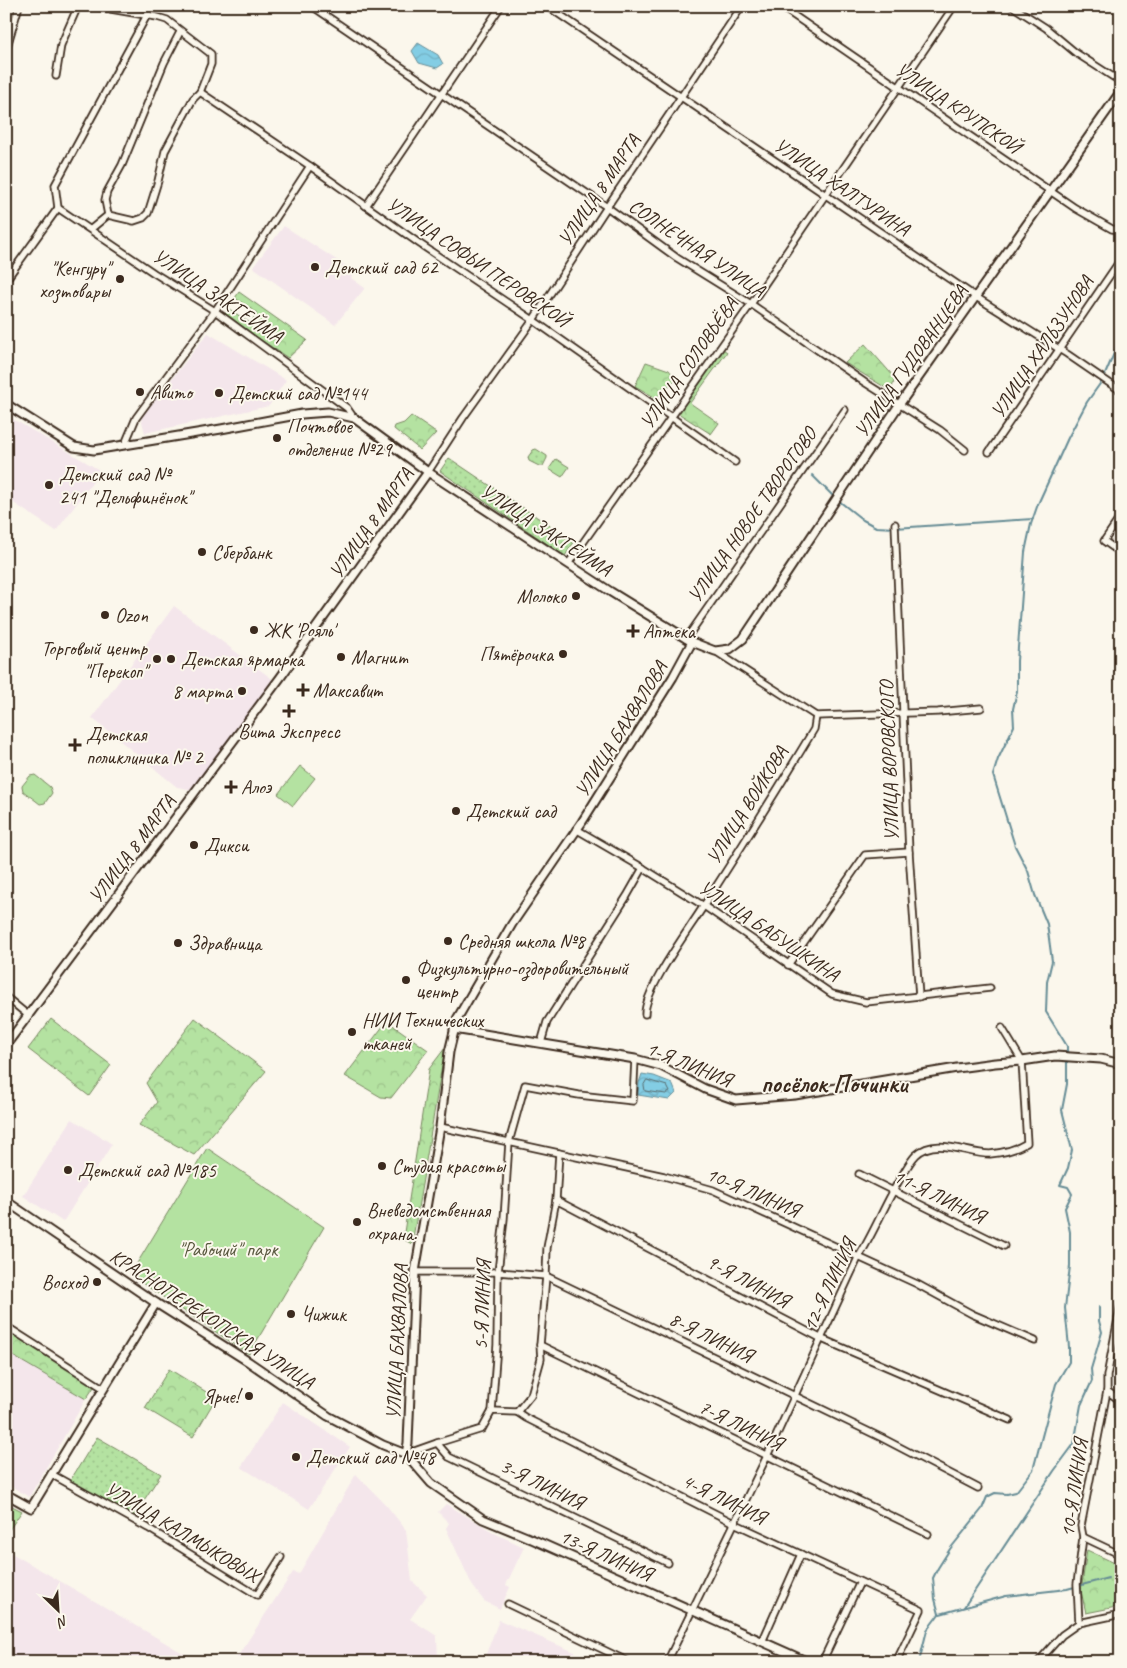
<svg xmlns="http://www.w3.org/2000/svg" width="1127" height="1668" font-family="Caveat,sans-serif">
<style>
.built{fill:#f4e6eb}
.grass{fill:url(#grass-dots);stroke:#788660}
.forest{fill:url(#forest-crowns);stroke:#788660}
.park{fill:#b4e2a1;stroke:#788660}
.water{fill:url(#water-waves);stroke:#668c95}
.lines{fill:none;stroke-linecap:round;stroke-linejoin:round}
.shore{stroke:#586b6d;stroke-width:1}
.stream{stroke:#668c95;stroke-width:2}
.minor-casing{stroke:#3b2a1e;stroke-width:9}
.tertiary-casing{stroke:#3b2a1e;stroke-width:11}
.minor{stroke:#fbf7ec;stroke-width:5.5}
.tertiary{stroke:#fbf7ec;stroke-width:7}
.poi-dot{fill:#3b2a1e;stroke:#fbf7ec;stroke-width:2}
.labels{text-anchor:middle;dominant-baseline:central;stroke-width:4;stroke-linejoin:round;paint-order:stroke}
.street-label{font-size:20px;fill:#3b2a1e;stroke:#fbf7ec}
.poi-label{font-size:20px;fill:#3b2a1e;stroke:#fbf7ec;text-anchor:start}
.park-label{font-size:20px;fill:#59583f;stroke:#fbf7ec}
.district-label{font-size:25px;font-weight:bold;fill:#3b2a1e;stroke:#fbf7ec}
</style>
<defs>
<pattern id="grass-dots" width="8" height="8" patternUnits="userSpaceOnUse" patternTransform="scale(1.25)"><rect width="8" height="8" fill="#b4e2a1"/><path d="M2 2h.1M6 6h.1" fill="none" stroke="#9cc28a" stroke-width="1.8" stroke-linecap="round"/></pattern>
<pattern id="forest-crowns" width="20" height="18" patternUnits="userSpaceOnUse" patternTransform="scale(1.25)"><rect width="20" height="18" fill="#b4e2a1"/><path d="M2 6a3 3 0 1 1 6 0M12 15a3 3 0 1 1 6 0" fill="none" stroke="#9cc28a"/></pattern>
<pattern id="water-waves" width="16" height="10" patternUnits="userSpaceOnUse" patternTransform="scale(1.25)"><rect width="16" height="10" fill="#83cde4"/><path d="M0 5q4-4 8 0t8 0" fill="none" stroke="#72b0c3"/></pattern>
</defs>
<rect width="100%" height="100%" fill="#fbf7ec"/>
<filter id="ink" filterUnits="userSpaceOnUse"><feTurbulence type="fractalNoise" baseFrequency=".02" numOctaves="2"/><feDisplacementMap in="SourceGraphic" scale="10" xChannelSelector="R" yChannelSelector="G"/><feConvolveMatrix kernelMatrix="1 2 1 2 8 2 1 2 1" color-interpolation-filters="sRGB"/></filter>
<g filter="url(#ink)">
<g class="built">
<path d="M 284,226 L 355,272 L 351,278 L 365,288 L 335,325 L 253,267 Z"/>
<path d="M 208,333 L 286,380 L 269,406 L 145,433 L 141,418 Z"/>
<path d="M 6,415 L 101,471 L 56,531 L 6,498 Z"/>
<path d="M 174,606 L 275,681 L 194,790 L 177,787 L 92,718 Z"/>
<path d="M 72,1119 L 112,1144 L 63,1222 L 23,1196 Z"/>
<path d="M 6,1352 L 86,1399 L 29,1497 L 6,1483 Z"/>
<path d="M 283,1402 L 350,1447 L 309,1509 L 241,1467 Z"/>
<path d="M 356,1474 L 387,1506 L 406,1530 L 412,1581 L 427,1595 L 410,1619 L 437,1636 L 438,1662 L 234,1662 L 293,1572 L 299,1574 Z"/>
<path d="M 446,1504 L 498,1535 L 524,1547 L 506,1585 L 510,1587 L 500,1609 L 484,1601 L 472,1585 L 446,1528 L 449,1523 L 438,1512 Z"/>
<path d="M 6,1550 L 103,1606 L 198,1662 L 6,1662 Z"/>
<path d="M 499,1620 L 598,1662 L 483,1662 Z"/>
</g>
<g class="grass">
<path d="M 536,449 L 547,456 L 547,458 L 543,466 L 539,466 L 529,461 L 528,457 L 533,450 Z"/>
<path d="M 449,458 L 574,542 L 565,556 L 440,471 Z"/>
<path d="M 97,1437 L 161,1474 L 133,1517 L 70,1481 Z"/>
</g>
<g class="forest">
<path d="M 239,292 L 307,340 L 288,358 L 224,315 L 229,309 L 250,323 L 257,313 L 235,298 Z"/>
<path d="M 865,344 L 895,378 L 891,391 L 845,363 Z"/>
<path d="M 723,349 L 727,352 L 690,403 L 719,423 L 711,434 L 678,413 Z"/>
<path d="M 646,362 L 669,370 L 676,379 L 656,398 L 635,386 Z"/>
<path d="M 411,416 L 436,433 L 420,450 L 394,429 L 395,426 L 404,423 Z"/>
<path d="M 195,1018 L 266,1071 L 194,1155 L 139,1125 L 157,1102 L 146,1083 Z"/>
<path d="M 51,1019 L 111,1065 L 89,1096 L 28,1049 Z"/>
<path d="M 387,1021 L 428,1050 L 391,1098 L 381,1097 L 345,1076 Z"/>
<path d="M 445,1048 L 412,1244 L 403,1239 L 429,1069 Z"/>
<path d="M 6,1331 L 96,1384 L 86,1399 L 6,1352 Z"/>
<path d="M 169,1369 L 216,1398 L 193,1437 L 145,1408 Z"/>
<path d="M 6,1503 L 22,1511 L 9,1530 L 6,1528 Z"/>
<path d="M 1087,1550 L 1121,1566 L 1121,1606 L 1086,1613 L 1081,1591 Z"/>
</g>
<g class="park">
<path d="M 556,459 L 569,467 L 562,477 L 549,469 Z"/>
<path d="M 300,766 L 315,778 L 293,806 L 278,794 Z"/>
<path d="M 35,775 L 50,787 L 52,793 L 45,803 L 40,804 L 23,791 L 22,786 L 30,776 Z"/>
<path d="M 207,1148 L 324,1227 L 249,1354 L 130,1275 Z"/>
</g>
<g class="water">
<path d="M 418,43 L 438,55 L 443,64 L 437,68 L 419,63 L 412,51 Z"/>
<path d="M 642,1074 L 654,1076 L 672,1083 L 676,1093 L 669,1100 L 638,1095 L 639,1083 Z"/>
</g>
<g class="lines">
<path class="shore" d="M 647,1080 L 667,1086 L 670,1092 L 666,1094 L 645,1091 L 644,1085 Z"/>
<g class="stream">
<path d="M 1104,377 L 1121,337"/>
<path d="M 812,475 L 835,498"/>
<path d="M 839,501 L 863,520 L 876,527 L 895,528 L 1033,519"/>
<path d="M 1067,1054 L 1067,1046 L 1046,1012 L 1047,982 L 1052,961 L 1047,924 L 1035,895 L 1028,871 L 1015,846 L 993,775 L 998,759 L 1014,726 L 1013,709 L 1017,691 L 1017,661 L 1025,552 L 1031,524 L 1038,504 L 1068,438 L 1087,402 L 1102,381"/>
<path d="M 964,1607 L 1054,1471 L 1074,1444 L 1081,1405 L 1092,1381 L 1091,1369 L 1102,1332 L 1099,1321 L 1099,1307"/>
<path d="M 940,1614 L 1006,1596 L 1067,1589 L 1108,1578"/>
<path d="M 919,1662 L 927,1630 L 939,1614 L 935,1599 L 933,1578 L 938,1568 L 950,1549 L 982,1509 L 987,1497 L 995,1493 L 1007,1494 L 1016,1492 L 1033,1470 L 1056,1384 L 1069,1362 L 1069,1347 L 1065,1308 L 1070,1266 L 1070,1232 L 1065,1208 L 1072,1194 L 1068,1187 L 1060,1185 L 1068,1168 L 1072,1150 L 1062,1110 L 1067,1084 L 1067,1059"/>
</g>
<g class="minor-casing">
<g id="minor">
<path d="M 93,6 L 157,17 L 167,20 L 211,54 L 211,64 L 200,92 L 193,99 L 165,151 L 158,181 L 148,213 L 143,218 L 134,221 L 108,215"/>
<path d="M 312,6 L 607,207 L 677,258 L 751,304 L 864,382 L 940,430 L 965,450"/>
<path d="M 547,6 L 976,297 L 1067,354 L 1121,391"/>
<path d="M 780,6 L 1075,208 L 1112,229 L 1121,230"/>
<path d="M 1012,6 L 1046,28 L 1076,53 L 1121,82"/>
<path d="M 6,50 L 19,6"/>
<path d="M 56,76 L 61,45 L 78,6"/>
<path d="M 200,92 L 310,166 L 420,244 L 533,320 L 735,462"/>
<path d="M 366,206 L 501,6"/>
<path d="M 58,208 L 154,273 L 215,311 L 347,408 L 354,418"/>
<path d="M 91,229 L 108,215 L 105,200 L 107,192 L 122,165 L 164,63 L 180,32"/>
<path d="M 6,280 L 58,208 L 55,185 L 152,6"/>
<path d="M 125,444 L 136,418 L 215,311 L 310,166"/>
<path d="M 989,452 L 1121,259"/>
<path d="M 428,472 L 463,418 L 533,320 L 607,207 L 742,6"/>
<path d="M 1121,516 L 1104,541 L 1121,553"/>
<path d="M 895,524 L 909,852 L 919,997"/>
<path d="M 568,564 L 751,304 L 954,6"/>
<path d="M 686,639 L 845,410"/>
<path d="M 715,651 L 816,716 L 938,712 L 981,708"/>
<path d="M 576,829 L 643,868 L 704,906 L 832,994 L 866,1002 L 990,988"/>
<path d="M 788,965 L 865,855 L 909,852"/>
<path d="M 6,997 L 29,1016"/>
<path d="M 645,1014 C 645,988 688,931 703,907 C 741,848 778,789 814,729 L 816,716"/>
<path d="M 541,1043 L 547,1022 L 627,896 L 643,868"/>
<path d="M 440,1127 L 664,1176 L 713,1190 L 917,1284 L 972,1314 L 1035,1341"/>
<path d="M 859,1174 L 1004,1246"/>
<path d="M 556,1200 L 822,1339 L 1010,1420"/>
<path d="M 415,1272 L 498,1272 L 546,1276 L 882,1438 L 978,1488"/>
<path d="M 6,1326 L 103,1388"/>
<path d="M 540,1345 L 928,1534"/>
<path d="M 1107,1391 L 1121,1401"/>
<path d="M 492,1411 L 497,1345 L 498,1272 L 504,1219 L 509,1142 L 525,1085 L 579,1095 L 633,1101 L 635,1059"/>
<path d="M 517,1412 L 526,1418 L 734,1523 L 921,1610 L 896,1662"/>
<path d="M 437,1443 L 482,1429 L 492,1411 L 517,1412 L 531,1395 L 541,1359 L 540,1345 L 546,1276 L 547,1248 L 556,1200 L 559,1153"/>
<path d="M 406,1454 L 437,1443 L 449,1457 L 668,1563"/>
<path d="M 51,1474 L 148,1528 L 257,1595 L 281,1557"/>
<path d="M 1083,1537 L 1121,1555"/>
<path d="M 508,1604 L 629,1662"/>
<path d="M 1079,1623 L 1121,1614"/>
<path d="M 762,1642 L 801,1554"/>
<path d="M 667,1662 L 767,1456 L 858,1258 C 875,1231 886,1201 903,1174 C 907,1167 911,1160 916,1155 C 936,1136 966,1154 990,1154 C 1002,1153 1017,1149 1027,1143 L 1022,1061 L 1002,1028"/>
<path d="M 822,1662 L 860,1582"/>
<path d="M 1038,1662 L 1062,1635 L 1079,1623 L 1077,1584 L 1083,1537 L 1081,1526 L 1107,1391 L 1107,1376 L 1121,1303"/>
</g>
</g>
<g class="tertiary-casing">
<g id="tertiary">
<path d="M 6,404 L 74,447 L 94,450 L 221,429 L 302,414 L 328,412 L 354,418 L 428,472 L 611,592 L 692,642 L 715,651 L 730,649 L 743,639 L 899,405 L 1121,91"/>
<path d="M 454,1029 L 635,1059 L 661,1066 L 705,1089 L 736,1100 L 795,1095 L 957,1068 L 995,1063 L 1022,1061 L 1055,1056 L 1101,1059 L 1121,1064"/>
<path d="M 6,1045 L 280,678 L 428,472"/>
<path d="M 6,1201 L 156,1303 L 249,1362 L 328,1416 L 383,1445 L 406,1454 L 431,1483 L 483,1519 L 534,1540 L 808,1662"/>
<path d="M 406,1454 L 408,1443 L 415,1272 L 440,1127 L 449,1052 L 457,1019 L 512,924 L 582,822 L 673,677 L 692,642"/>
<path d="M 6,1494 L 31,1508 L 156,1303"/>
</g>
</g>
<use href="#minor" class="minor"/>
<use href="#tertiary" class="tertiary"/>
</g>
</g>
<g class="poi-dot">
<circle cx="315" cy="267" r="5"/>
<circle cx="120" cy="279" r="5"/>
<circle cx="140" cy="392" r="5"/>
<circle cx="219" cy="393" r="5"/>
<circle cx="277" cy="438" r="5"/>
<circle cx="49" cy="485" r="5"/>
<circle cx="202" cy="552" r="5"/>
<circle cx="576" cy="596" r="5"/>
<circle cx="105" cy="615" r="5"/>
<circle cx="254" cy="630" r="5"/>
<path d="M630.5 623.5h5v5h5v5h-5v5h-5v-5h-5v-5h5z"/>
<circle cx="563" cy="654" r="5"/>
<circle cx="341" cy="657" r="5"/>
<circle cx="157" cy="659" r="5"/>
<circle cx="171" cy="659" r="5"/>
<path d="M300.5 682.5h5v5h5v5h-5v5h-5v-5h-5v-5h5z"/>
<circle cx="242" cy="691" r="5"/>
<path d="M286.5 703.5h5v5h5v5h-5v5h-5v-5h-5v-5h5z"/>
<path d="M72.5 737.5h5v5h5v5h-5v5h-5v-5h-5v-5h5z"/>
<path d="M228.5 779.5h5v5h5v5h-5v5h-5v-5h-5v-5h5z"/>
<circle cx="456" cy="811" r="5"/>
<circle cx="194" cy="845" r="5"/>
<circle cx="448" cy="941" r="5"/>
<circle cx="178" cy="943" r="5"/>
<circle cx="406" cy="980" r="5"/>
<circle cx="352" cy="1032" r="5"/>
<circle cx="382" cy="1166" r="5"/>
<circle cx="68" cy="1170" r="5"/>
<circle cx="357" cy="1222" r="5"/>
<circle cx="97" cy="1282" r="5"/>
<circle cx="291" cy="1314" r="5"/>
<circle cx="249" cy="1396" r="5"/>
<circle cx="296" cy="1457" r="5"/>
</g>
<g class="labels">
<g class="street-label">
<text transform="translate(958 108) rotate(34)">УЛИЦА КРУПСКОЙ</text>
<text transform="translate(842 187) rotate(34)">УЛИЦА ХАЛТУРИНА</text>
<text transform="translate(599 190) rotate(-56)">УЛИЦА 8 МАРТА</text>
<text transform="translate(697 248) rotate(34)">СОЛНЕЧНАЯ УЛИЦА</text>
<text transform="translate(478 262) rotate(34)">УЛИЦА СОФЬИ ПЕРОВСКОЙ</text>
<text transform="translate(218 296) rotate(34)">УЛИЦА ЗАКГЕЙМА</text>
<text transform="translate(1042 347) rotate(-56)">УЛИЦА ХАЛЬЗУНОВА</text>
<text transform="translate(911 361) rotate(-55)">УЛИЦА ГУДОВАНЦЕВА</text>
<text transform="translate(689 363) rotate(-55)">УЛИЦА СОЛОВЬЁВА</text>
<text transform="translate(752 515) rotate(-55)">УЛИЦА НОВОЕ ТВОРОГОВО</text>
<text transform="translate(371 523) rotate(-55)">УЛИЦА 8 МАРТА</text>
<text transform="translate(546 530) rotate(33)">УЛИЦА ЗАКГЕЙМА</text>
<text transform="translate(621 729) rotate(-58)">УЛИЦА БАХВАЛОВА</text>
<text transform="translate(889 761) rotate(-92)">УЛИЦА ВОРОВСКОГО</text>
<text transform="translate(747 805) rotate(-58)">УЛИЦА ВОЙКОВА</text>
<text transform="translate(132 849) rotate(-53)">УЛИЦА 8 МАРТА</text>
<text transform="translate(769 931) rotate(34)">УЛИЦА БАБУШКИНА</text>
<text transform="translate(689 1064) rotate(22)">1-Я ЛИНИЯ</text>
<text transform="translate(753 1192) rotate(23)">10-Я ЛИНИЯ</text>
<text transform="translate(939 1196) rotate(26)">11-Я ЛИНИЯ</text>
<text transform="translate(748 1281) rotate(28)">9-Я ЛИНИЯ</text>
<text transform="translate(829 1285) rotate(-65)">12-Я ЛИНИЯ</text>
<text transform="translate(482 1305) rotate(-88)">5-Я ЛИНИЯ</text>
<text transform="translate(212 1319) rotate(33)">КРАСНОПЕРЕКОПСКАЯ УЛИЦА</text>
<text transform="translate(711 1337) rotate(26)">8-Я ЛИНИЯ</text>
<text transform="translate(397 1342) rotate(-87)">УЛИЦА БАХВАЛОВА</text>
<text transform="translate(741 1425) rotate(26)">7-Я ЛИНИЯ</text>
<text transform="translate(542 1484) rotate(26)">3-Я ЛИНИЯ</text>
<text transform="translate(1074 1488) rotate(-82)">10-Я ЛИНИЯ</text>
<text transform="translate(724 1499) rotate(26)">4-Я ЛИНИЯ</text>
<text transform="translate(182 1532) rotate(31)">УЛИЦА КАЛМЫКОВЫХ</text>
<text transform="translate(606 1555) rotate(24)">13-Я ЛИНИЯ</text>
</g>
<g class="poi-label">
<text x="325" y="267">Детский сад 62</text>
<text x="110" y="268" text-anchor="end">"Кенгуру"<tspan x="110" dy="23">хозтовары</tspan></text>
<text x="150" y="392">Авито</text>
<text x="229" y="393">Детский сад №144</text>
<text x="287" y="426">Почтовое<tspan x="287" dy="23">отделение №29</tspan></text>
<text x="59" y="474">Детский сад №<tspan x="59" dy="23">241 "Дельфинёнок"</tspan></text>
<text x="212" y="552">Сбербанк</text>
<text x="566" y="596" text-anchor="end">Молоко</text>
<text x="115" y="615">Ozon</text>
<text x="264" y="630">ЖК 'Рояль'</text>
<text x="643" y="631">Аптека</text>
<text x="147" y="648" text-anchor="end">Торговый центр<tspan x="147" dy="23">"Перекоп"</tspan></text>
<text x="553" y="654" text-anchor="end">Пятёрочка</text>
<text x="351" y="657">Магнит</text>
<text x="181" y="659">Детская ярмарка</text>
<text x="313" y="690">Максавит</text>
<text x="232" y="691" text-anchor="end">8 марта</text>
<text x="289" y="731" text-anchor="middle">Вита Экспресс</text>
<text x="86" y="734">Детская<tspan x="86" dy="23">поликлиника № 2</tspan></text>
<text x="241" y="787">Алоэ</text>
<text x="466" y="811">Детский сад</text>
<text x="204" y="845">Дикси</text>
<text x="458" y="941">Средняя школа №8</text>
<text x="188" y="943">Здравница</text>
<text x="416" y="968">Физкультурно-оздоровительный<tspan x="416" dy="23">центр</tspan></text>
<text x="362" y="1020">НИИ Технических<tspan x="362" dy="23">тканей</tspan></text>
<text x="392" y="1166">Студия красоты</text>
<text x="78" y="1170">Детский сад №185</text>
<text x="367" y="1210">Вневедомственная<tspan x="367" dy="23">охрана.</tspan></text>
<text x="87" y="1282" text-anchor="end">Восход</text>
<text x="301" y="1314">Чижик</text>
<text x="239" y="1396" text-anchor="end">Ярче!</text>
<text x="306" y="1457">Детский сад №48</text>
</g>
<g class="park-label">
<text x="228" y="1249">"Рабочий" парк</text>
</g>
<g class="district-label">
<text x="834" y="1084">посёлок Починки</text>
</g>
</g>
<rect width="1127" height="1668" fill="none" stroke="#fbf7ec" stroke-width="25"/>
<rect x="12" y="12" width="1102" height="1643" fill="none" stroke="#3b2a1e" stroke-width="2" filter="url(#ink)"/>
<g transform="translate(58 1610) rotate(155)" stroke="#fbf7ec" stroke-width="4" paint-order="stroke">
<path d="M0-4L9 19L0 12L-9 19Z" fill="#3b2a1e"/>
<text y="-8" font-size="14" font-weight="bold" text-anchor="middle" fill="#3b2a1e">N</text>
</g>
</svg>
